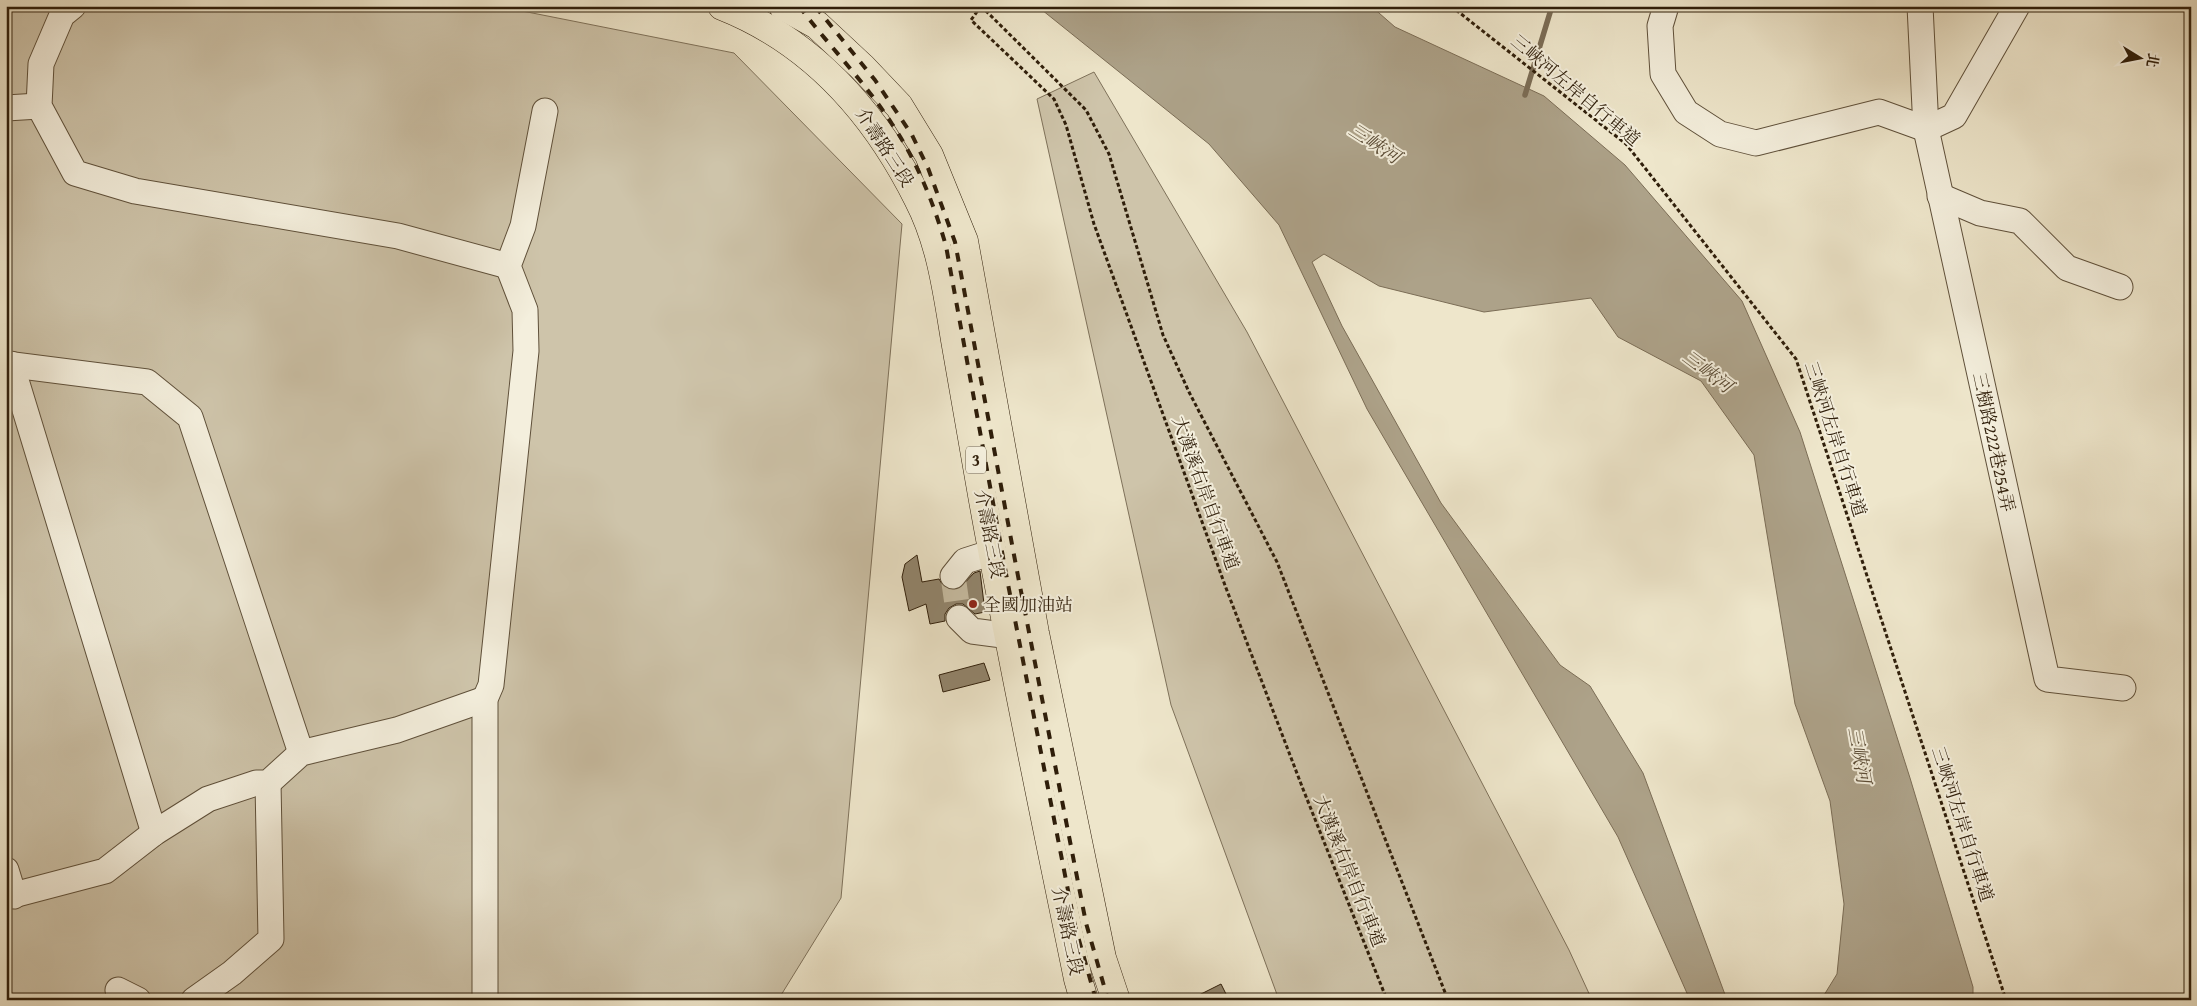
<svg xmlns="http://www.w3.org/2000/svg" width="2197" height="1006" font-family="'Gentium Book Plus','Noto Serif TC',serif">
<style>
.green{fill:#cec4aa;stroke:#7e715a}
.water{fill:#ada289;stroke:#7b6d56}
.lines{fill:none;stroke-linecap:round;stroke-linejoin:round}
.stream{stroke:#7b6d56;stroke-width:5.5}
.building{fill:#92866e;stroke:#2f1e0a}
.minor-tunnel{stroke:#c8bea4;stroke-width:25;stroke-dasharray:25 12;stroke-linecap:butt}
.minor-casing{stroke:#5f503a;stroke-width:27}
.major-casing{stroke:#2f1e0a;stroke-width:29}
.path{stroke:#2f1e0a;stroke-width:3;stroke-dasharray:4 2.5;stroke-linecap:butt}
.minor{stroke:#f4efdd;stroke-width:25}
.major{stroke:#eee6cb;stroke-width:28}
.rail{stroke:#2f1e0a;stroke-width:4;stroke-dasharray:9 9;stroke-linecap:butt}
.poi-dot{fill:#8f2418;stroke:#f4efdd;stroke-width:2}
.labels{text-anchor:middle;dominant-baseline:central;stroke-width:4;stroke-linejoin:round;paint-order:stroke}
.shield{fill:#f4efdd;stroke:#6a5d49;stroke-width:1}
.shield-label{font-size:16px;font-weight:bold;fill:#2f1e0a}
.street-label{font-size:18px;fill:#2f1e0a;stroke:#f4efdd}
.poi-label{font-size:18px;fill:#2f1e0a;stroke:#f4efdd;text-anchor:start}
.water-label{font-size:19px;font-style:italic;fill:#5b4c36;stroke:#f4efdd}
</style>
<rect width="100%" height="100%" fill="#eee6cb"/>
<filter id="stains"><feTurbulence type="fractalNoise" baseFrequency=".004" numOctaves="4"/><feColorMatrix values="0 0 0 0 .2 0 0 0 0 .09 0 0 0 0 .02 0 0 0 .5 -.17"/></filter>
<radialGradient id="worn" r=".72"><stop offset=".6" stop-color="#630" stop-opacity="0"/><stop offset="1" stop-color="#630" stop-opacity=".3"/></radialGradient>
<g class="green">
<path d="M 6,6 L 497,6 L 734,53 L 902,224 L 841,898 L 778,1000 L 6,1000 Z"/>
<path d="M 1094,72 L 1247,332 L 1569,950 L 1592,1000 L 1279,1000 L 1171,705 L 1037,99 Z"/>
</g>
<path class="water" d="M 1037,6 L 1371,6 L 1395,27 L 1544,96 L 1625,165 L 1742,301 L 1800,432 L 1910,778 L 1973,987 L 1973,1000 L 1821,1000 L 1837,974 L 1844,904 L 1830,801 L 1795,704 L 1754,455 L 1701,381 L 1618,337 L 1591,298 L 1484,312 L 1379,286 L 1324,254 L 1312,262 L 1342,326 L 1441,503 L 1560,665 L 1590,686 L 1643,773 L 1727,1000 L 1690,1000 L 1618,837 L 1367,409 L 1279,225 L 1209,144 Z"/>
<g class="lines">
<path class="stream" d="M 1525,95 L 1552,6"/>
</g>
<g class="building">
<path d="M 917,555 L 922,582 L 939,579 L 944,587 L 950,590 L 959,589 L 974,573 L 980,571 L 985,612 L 975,614 L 963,604 L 956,604 L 949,608 L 945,614 L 945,621 L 930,624 L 926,604 L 909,611 L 902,577 L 905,564 Z"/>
<path d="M 984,663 L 990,680 L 943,692 L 939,675 Z"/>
<path d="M 1221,984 L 1229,1000 L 1189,1000 Z"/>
</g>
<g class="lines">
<path class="minor-tunnel" d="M 953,576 L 959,618"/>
<g class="minor-casing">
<g id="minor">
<path d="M 73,6 L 62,15 L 41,64 L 39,106 L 75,173 L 135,191 L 398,236 L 508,266"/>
<path d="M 1666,6 L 1660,26 L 1663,74 L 1686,112 L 1720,134 L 1756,143 L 1879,112 L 1926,129"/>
<path d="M 1920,6 L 1926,129 L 2047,679 L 2123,688"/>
<path d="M 6,108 L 39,106"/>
<path d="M 1926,129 L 1954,116 L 2017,6"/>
<path d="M 1940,196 L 1980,213 L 2020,221 L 2067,268 L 2120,287"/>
<path d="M 6,364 L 147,382 L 190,417 L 301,753"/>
<path d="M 11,364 L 154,833"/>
<path d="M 953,576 L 965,561 L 993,552"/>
<path d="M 959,618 L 972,631 L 1010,636"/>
<path d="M 6,870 L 14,896"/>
<path d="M 6,897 L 105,871 L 154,833 L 208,799 L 256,783 L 268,783 L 301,753 L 397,730 L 485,699"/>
<path d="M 118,990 L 138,1000"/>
<path d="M 194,1000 L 232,973 L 271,939 L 268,783"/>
<path d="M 485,1000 L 485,699 L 491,685 L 526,351 L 525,310 L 508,266 L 523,226 L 545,111"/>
</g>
</g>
<g class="major-casing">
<g id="major">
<path d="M 722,6 C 813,42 875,113 918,199 C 941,243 947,292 955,340 C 964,392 973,443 982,495 C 1011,657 1045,818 1078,979 L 1084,1000"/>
<path d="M 783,6 L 817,25 L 862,67 L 899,106 L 929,155 L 964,241 L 1035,633 L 1102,958 L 1116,1000"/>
</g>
</g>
<g class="path">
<path d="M 981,6 L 1086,110 L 1109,154 L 1163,335 L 1189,392 L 1277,562 L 1448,1000"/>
<path d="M 981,6 L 971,20 L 1054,99 L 1066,125 L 1094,224 L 1226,588 L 1303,789 L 1387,1000"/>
<path d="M 1451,6 L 1626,144 L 1796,359 L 2006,1000"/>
</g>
<use href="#minor" class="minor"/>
<use href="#major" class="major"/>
<g class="rail">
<path d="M 799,6 C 829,46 865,82 892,124 C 917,161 934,204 946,246 L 1007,579 L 1075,926 L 1096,1000"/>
<path d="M 815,6 L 875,80 L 912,135 L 928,168 L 955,242 L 1018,576 L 1086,923 L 1108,1000"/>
</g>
</g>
<circle class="poi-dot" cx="973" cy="604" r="5"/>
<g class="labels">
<rect class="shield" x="966" y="446.5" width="20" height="27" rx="4"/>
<g class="shield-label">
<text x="976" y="460">3</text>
</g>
<g class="street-label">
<text transform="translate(1576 90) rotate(40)">三峽河左岸自行車道</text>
<text transform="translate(885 147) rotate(57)">介壽路三段</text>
<text transform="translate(1836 439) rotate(72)">三峽河左岸自行車道</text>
<text transform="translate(1994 442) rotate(78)">三樹路222巷254弄</text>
<text transform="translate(1206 493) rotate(70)">大漢溪右岸自行車道</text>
<text transform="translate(990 534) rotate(79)">介壽路三段</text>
<text transform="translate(1963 824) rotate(72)">三峽河左岸自行車道</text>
<text transform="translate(1350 871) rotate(68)">大漢溪右岸自行車道</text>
<text transform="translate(1068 931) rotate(78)">介壽路三段</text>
</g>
<g class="poi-label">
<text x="983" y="604">全國加油站</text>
</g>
<g class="water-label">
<text transform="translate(1375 143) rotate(33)">三峽河</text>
<text transform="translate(1708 371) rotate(37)">三峽河</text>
<text transform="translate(1860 755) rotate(80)">三峽河</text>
</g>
</g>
<rect width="2197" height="1006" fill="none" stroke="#eee6cb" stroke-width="25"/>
<rect x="8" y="8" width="2182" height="991" fill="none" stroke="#2f1e0a" stroke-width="2.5"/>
<rect x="12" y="12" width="2172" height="981" fill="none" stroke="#2f1e0a"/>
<g transform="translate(2140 58) rotate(100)" stroke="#f4efdd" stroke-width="4" paint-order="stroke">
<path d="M0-4L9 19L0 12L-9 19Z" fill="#2f1e0a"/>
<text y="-8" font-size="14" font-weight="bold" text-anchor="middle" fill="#2f1e0a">北</text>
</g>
<rect width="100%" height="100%" filter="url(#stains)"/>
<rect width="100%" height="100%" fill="url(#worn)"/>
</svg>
